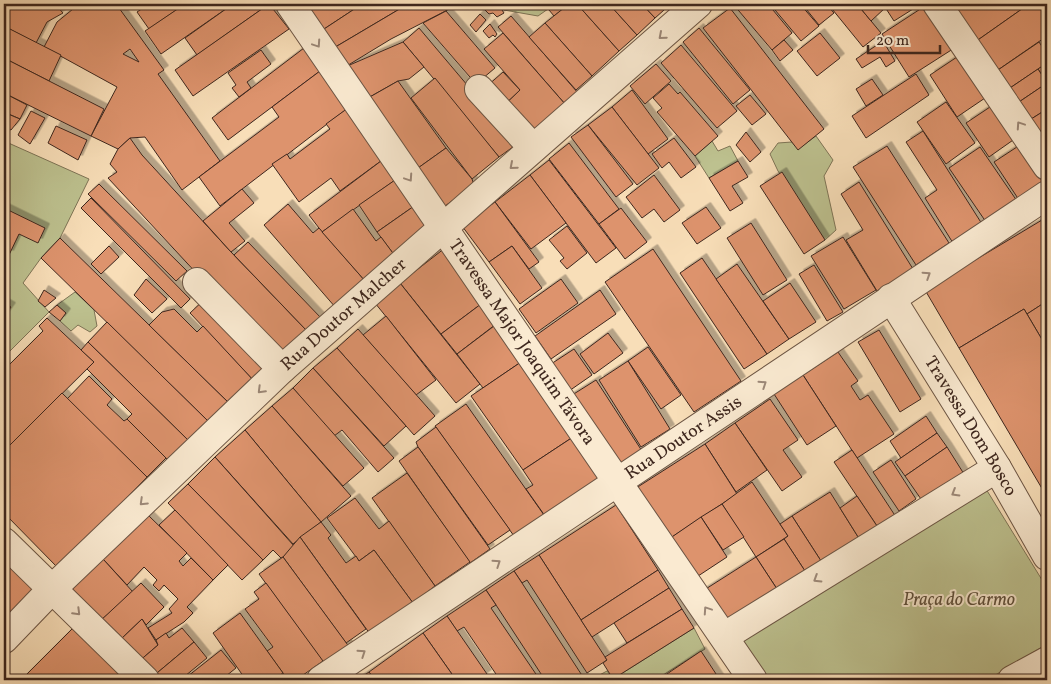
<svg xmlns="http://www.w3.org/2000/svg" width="1051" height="684" font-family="Vollkorn,serif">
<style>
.green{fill:#bdc18f;stroke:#7e7456}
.building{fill:#dd936d;stroke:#3e271e;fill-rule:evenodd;filter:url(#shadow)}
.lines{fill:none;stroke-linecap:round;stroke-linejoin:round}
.minor-casing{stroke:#6c5544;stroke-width:30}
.minor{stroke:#faead1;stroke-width:28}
.oneway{stroke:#9c8878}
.labels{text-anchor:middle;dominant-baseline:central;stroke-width:4;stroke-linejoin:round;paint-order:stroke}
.street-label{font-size:18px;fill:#3e271e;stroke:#faead1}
.park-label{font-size:18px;font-style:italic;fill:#5e4e3a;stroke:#faead1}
</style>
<defs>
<filter id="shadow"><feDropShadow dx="4.5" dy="-4.5" stdDeviation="0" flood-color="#0004"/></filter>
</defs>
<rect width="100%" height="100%" fill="#f8deb8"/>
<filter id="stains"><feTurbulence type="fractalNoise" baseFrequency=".004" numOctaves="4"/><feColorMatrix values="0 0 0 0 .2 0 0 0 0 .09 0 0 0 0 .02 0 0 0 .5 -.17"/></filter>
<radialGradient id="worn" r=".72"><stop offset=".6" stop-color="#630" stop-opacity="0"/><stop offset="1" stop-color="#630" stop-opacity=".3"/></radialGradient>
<g class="green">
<path d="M 499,4 L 544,4 L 548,9 L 538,16 L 504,10 Z"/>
<path d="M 816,136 L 833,160 L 824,176 L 836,230 L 825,240 L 778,171 L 770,154 L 778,143 L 792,142 L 798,149 Z"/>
<path d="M 4,141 L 89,179 L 60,238 L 41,258 L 23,283 L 49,312 L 4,357 L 4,252 L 9,254 L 19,234 L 44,229 L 4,208 Z"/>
<path d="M 712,141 L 718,151 L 730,146 L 738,161 L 709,178 L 695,156 Z"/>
<path d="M 75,292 L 94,310 L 97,326 L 90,332 L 78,325 L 71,331 L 60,321 L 66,313 L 57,305 Z"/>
<path d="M 986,489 L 1047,588 L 1047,644 L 987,680 L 760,680 L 736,642 Z"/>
<path d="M 694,628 L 705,649 L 655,680 L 590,680 L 607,671 L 613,679 Z"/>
</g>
<g class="building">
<path d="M 4,4 L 55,4 L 63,13 L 47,22 L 36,43 L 4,26 Z"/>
<path d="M 69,4 L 125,4 L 119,8 L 164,70 L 158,74 L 220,161 L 182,190 L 145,137 L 130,138 L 118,149 L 91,136 L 117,87 L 44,47 L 57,22 L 73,9 ZM 130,49 L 139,62 L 123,54 Z"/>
<path d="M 149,4 L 185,4 L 149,29 L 137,12 Z"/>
<path d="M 185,4 L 233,4 L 161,54 L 145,31 Z"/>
<path d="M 233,4 L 269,4 L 197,55 L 185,38 Z"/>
<path d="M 269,4 L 289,29 L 193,96 L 175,70 Z"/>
<path d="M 302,4 L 362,4 L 321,31 Z"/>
<path d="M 362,4 L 408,4 L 332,49 L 321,31 Z"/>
<path d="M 408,4 L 459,4 L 391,39 L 345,67 L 332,49 Z"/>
<path d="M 489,4 L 498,4 L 504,13 L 497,17 L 493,13 L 489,14 L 484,9 Z"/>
<path d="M 544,4 L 569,4 L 554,16 Z"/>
<path d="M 569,4 L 577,4 L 619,51 L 592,76 L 545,23 Z"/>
<path d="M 577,4 L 609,4 L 637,35 L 619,51 Z"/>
<path d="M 609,4 L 642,4 L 655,18 L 637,35 Z"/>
<path d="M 642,4 L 659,4 L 664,10 L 655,18 Z"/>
<path d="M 733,4 L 768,4 L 792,33 L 772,50 Z"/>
<path d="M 770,4 L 800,4 L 819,26 L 801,41 Z"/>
<path d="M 802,4 L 826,4 L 834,13 L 819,25 Z"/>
<path d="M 828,4 L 857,4 L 881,33 L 863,47 Z"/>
<path d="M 857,4 L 882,4 L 885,8 L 871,21 Z"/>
<path d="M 883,4 L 921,4 L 894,21 Z"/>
<path d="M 928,4 L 956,47 L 909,77 L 882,34 Z"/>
<path d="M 949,4 L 966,4 L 954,12 Z"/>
<path d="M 966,4 L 1029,4 L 975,42 L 954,12 Z"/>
<path d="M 1029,4 L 1047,4 L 1047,36 L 995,72 L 975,42 Z"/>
<path d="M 730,8 L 824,129 L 798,150 L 703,28 Z"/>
<path d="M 446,11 L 495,68 L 476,84 L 423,23 Z"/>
<path d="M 480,14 L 486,20 L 476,32 L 470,25 Z"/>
<path d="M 511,16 L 578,93 L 565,104 L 498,27 Z"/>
<path d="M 545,23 L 592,76 L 576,90 L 529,37 Z"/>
<path d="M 490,24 L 497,34 L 495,37 L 493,35 L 489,38 L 483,31 Z"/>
<path d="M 4,26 L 61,55 L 49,81 L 4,58 Z"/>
<path d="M 419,28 L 517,144 L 499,157 L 403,42 Z"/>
<path d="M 699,28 L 750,90 L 733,104 L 683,42 Z"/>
<path d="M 503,33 L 565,104 L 529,135 L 503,106 L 520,90 L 484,49 Z"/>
<path d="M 820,33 L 840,58 L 817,76 L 797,51 Z"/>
<path d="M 784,40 L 793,50 L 780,61 L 772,50 Z"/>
<path d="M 883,41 L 895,61 L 886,67 L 880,57 L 862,68 L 856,59 Z"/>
<path d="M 403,42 L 424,67 L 409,79 L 398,81 L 368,98 L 345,67 Z"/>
<path d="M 1039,42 L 1047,54 L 1047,63 L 1007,90 L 995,72 Z"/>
<path d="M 681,45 L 737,111 L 717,128 L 661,63 Z"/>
<path d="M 304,48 L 320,71 L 228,140 L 212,118 Z"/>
<path d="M 261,50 L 271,64 L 247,82 L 251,88 L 239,97 L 232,88 L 236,85 L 228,73 Z"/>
<path d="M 960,55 L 988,96 L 957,117 L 930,75 Z"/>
<path d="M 4,58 L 104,109 L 91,136 L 4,93 Z"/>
<path d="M 1047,63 L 1047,82 L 1038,69 Z"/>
<path d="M 656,64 L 671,81 L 645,104 L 630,86 Z"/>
<path d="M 1038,69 L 1047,83 L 1016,104 L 1007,90 Z"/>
<path d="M 320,71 L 348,108 L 220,206 L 199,177 L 279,117 L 272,107 Z"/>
<path d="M 503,72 L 520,90 L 503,106 L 486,87 Z"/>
<path d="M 916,74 L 929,95 L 866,138 L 852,116 Z"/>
<path d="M 435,78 L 499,157 L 472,179 L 411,98 Z"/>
<path d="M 872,79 L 883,95 L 866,106 L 856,89 Z"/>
<path d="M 398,81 L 446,148 L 418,168 L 368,98 Z"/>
<path d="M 1047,83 L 1047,109 L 1028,121 L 1016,104 Z"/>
<path d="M 669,84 L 678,94 L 680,92 L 718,136 L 695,156 L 657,112 L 662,108 L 653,98 Z"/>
<path d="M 632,90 L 668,139 L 648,154 L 612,107 Z"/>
<path d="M 4,93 L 27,105 L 20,119 L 4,112 Z"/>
<path d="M 750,95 L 766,114 L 752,125 L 736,106 Z"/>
<path d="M 946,102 L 975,143 L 946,164 L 917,122 Z"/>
<path d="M 993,105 L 1016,138 L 989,157 L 966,123 Z"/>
<path d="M 612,107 L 659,168 L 637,185 L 588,125 Z"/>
<path d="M 348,108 L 385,158 L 340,191 L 331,178 L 299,202 L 272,164 L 287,154 L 290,159 L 330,129 L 326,124 Z"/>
<path d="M 1047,109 L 1047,150 L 1028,121 Z"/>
<path d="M 31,111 L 45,118 L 30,144 L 18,135 Z"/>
<path d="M 8,114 L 20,119 L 11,130 L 4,127 Z"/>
<path d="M 588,125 L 633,184 L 616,197 L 571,137 Z"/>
<path d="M 56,126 L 87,140 L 78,160 L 48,143 Z"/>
<path d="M 923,131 L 982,224 L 953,243 L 925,198 L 937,190 L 906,142 Z"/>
<path d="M 746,132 L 761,152 L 750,162 L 736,145 Z"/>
<path d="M 130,138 L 142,155 L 231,252 L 308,332 L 279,362 L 108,178 L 117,172 L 110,164 L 118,149 Z"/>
<path d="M 674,138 L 696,167 L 681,178 L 669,162 L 662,168 L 652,154 Z"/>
<path d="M 569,143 L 619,209 L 599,224 L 549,159 Z"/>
<path d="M 1020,145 L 1045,182 L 1019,200 L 994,162 Z"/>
<path d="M 887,146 L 949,243 L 916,265 L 853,167 Z"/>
<path d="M 980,147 L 1017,201 L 986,222 L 949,168 Z"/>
<path d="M 446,148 L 472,179 L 474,185 L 445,206 L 418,168 Z"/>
<path d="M 385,158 L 398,178 L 322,232 L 309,215 Z"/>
<path d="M 549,160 L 616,248 L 596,263 L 530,175 Z"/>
<path d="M 738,161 L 748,177 L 732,186 L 743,203 L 730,211 L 709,178 Z"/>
<path d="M 782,172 L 825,240 L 804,254 L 760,186 Z"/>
<path d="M 530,175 L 566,223 L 531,249 L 495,202 Z"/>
<path d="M 654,175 L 680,210 L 664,222 L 654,209 L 642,218 L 626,197 Z"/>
<path d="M 398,178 L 417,204 L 377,232 L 359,205 Z"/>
<path d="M 859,182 L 913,269 L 877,291 L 846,240 L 863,230 L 841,194 Z"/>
<path d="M 99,184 L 187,271 L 176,281 L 88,194 Z"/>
<path d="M 242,189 L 254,203 L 229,223 L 245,241 L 231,252 L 203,221 Z"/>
<path d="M 91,198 L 190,299 L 181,308 L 81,208 Z"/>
<path d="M 495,202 L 539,262 L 529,269 L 512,246 L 489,262 L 462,226 Z"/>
<path d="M 288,204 L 313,233 L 319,228 L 366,282 L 336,308 L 264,225 Z"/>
<path d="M 417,204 L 430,223 L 395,256 L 377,232 Z"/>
<path d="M 706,207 L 721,228 L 697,244 L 682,223 Z"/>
<path d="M 4,208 L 45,228 L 38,243 L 19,234 L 9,255 L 4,252 Z"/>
<path d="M 621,208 L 647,242 L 625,259 L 599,224 Z"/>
<path d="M 353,209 L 376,241 L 381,237 L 395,256 L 366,282 L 322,232 Z"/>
<path d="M 1047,217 L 1047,301 L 1027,314 L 1024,309 L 959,348 L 925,290 Z"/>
<path d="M 751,223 L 787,280 L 763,295 L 727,238 Z"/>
<path d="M 567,226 L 587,253 L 567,269 L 560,261 L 564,258 L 549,240 Z"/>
<path d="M 843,237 L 876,290 L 844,309 L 811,256 Z"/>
<path d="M 60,238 L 229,403 L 210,423 L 41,258 Z"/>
<path d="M 248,242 L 322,319 L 308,332 L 234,255 Z"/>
<path d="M 109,246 L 119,257 L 101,274 L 91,264 Z"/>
<path d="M 512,246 L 542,288 L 520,304 L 489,262 Z"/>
<path d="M 445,248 L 485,301 L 441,334 L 400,283 Z"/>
<path d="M 653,249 L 741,381 L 694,412 L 605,282 Z"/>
<path d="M 702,258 L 767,354 L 744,369 L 680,273 Z"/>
<path d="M 737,264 L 789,339 L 767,354 L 716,279 Z"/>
<path d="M 814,265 L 843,312 L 827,321 L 799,274 Z"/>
<path d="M 146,279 L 167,299 L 152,313 L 134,295 Z"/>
<path d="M 561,279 L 578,303 L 536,333 L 519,309 Z"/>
<path d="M 400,283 L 480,384 L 456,403 L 375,303 Z"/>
<path d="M 790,283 L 816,322 L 789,339 L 763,301 Z"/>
<path d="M 44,290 L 56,298 L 45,307 L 38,301 Z"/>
<path d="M 600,290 L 616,314 L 551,359 L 535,336 Z"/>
<path d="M 206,298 L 270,366 L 254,381 L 190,313 Z"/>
<path d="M 485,301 L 500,321 L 457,354 L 441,334 Z"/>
<path d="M 1047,301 L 1047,348 L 1027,314 Z"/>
<path d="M 4,303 L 11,307 L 4,317 Z"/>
<path d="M 57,305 L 66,313 L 60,321 L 49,312 Z"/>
<path d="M 174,309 L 197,332 L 203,326 L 254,381 L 229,403 L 149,325 L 162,312 Z"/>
<path d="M 1024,309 L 1047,348 L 1047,497 L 959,348 Z"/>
<path d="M 386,316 L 436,380 L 416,395 L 363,335 Z"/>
<path d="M 47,318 L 94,362 L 4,451 L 4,370 L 43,331 L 39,326 Z"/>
<path d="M 107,322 L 210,423 L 190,442 L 88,342 Z"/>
<path d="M 498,323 L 521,362 L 483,388 L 457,354 Z"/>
<path d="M 358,329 L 435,416 L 414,435 L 337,348 Z"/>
<path d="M 879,330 L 921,399 L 900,412 L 858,342 Z"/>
<path d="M 608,333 L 623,353 L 594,374 L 580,354 Z"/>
<path d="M 88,342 L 190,442 L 170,462 L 127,419 L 132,414 L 87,369 L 94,362 L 81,350 Z"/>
<path d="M 648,347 L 681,395 L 661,409 L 628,361 Z"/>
<path d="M 337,348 L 406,426 L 384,446 L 313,368 Z"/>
<path d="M 574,349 L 592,375 L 569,391 L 551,364 Z"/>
<path d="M 838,352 L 858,381 L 851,386 L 860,400 L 868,395 L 894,434 L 857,458 L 803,375 Z"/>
<path d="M 628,361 L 670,429 L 641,447 L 599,380 Z"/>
<path d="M 521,362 L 573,437 L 523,470 L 471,396 Z"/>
<path d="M 313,368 L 394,458 L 378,472 L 342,430 L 334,436 L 293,388 Z"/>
<path d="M 803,375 L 836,426 L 807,445 L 774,394 Z"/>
<path d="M 89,376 L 112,399 L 107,405 L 124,421 L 127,419 L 166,458 L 147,477 L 67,399 Z"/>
<path d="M 596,380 L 642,451 L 616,468 L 569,397 Z"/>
<path d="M 293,388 L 364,468 L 343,486 L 272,406 Z"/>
<path d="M 62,393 L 147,477 L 58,568 L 4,513 L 4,451 Z"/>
<path d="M 770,399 L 798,440 L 783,450 L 802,477 L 782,491 L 735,423 Z"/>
<path d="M 466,404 L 544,515 L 514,536 L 435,426 Z"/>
<path d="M 272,406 L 351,496 L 321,522 L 245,430 Z"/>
<path d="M 926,416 L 937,433 L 901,458 L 890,441 Z"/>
<path d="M 735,423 L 767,470 L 736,492 L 705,444 Z"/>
<path d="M 436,427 L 510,530 L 488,545 L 418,447 L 416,442 Z"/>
<path d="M 245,430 L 321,522 L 293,544 L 215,457 Z"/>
<path d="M 937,433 L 947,447 L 905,476 L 895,462 Z"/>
<path d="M 573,437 L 607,484 L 550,523 L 526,489 L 533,485 L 523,470 Z"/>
<path d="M 705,444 L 737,494 L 666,541 L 633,490 Z"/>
<path d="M 418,447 L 490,549 L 470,563 L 399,461 Z"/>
<path d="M 947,447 L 964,474 L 923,502 L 905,476 Z"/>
<path d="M 852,450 L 896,517 L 879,529 L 834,462 Z"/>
<path d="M 215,457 L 294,546 L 283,557 L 281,558 L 273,550 L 263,560 L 188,484 Z"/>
<path d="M 891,460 L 916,499 L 899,511 L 873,472 Z"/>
<path d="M 407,473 L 470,562 L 435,586 L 372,498 Z"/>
<path d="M 752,482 L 788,536 L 756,557 L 722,504 Z"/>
<path d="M 188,484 L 263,560 L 242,580 L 168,503 Z"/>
<path d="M 830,492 L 860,540 L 823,564 L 792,516 Z"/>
<path d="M 857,496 L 879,529 L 860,540 L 840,508 Z"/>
<path d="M 355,498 L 379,529 L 389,521 L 435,586 L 413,603 L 374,550 L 359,561 L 327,518 Z"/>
<path d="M 722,504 L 744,537 L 723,550 L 701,517 Z"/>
<path d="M 616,505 L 658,570 L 581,620 L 539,555 Z"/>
<path d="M 175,510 L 228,565 L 213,580 L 159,525 Z"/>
<path d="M 148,515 L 187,553 L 179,561 L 183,566 L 191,558 L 213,580 L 187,607 L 193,613 L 184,622 L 156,640 L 148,628 L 172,613 L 169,609 L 178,599 L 164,585 L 159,591 L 153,585 L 157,580 L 144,567 L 127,585 L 103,559 Z"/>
<path d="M 792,516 L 823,564 L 807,574 L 784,539 L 788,536 L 780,524 Z"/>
<path d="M 701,517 L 727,557 L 692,580 L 666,541 Z"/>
<path d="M 321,522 L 331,535 L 328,538 L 346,563 L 356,556 L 359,561 L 374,550 L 413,603 L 370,634 L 300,537 Z"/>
<path d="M 300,537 L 366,629 L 346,643 L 283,557 Z"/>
<path d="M 784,539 L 807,574 L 779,592 L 756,557 Z"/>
<path d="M 4,555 L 41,590 L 4,628 Z"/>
<path d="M 539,555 L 607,660 L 587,673 L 527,580 L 522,583 L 514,571 Z"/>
<path d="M 283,557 L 350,648 L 326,666 L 259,574 Z"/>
<path d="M 756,557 L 779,592 L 724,627 L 701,592 Z"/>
<path d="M 103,559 L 133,592 L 99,622 L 71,590 Z"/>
<path d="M 658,570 L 669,588 L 592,637 L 581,620 Z"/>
<path d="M 514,571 L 522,583 L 585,680 L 545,680 L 496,605 L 486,590 Z"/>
<path d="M 141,583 L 164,607 L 146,625 L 142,619 L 118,642 L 99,622 Z"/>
<path d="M 266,583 L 323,661 L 296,680 L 288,680 L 267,651 L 273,647 L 245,609 L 259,599 L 254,592 Z"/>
<path d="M 669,588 L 682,609 L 627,643 L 614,623 Z"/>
<path d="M 486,590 L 496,605 L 491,608 L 540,680 L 500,680 L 464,627 L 457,631 L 447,616 Z"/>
<path d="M 682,609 L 694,628 L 613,679 L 603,663 L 607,660 L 605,657 Z"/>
<path d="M 240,613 L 283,673 L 272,680 L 246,680 L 213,633 Z"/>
<path d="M 447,616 L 487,674 L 479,680 L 460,680 L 456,675 L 454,677 L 423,633 Z"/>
<path d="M 142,619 L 158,645 L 137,663 L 118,642 Z"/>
<path d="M 76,625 L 131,680 L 21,680 Z"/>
<path d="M 182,628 L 194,642 L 151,678 L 137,663 L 158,645 L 156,640 L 166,633 L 169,638 Z"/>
<path d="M 423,633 L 454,677 L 452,679 L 375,680 L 369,672 Z"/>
<path d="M 194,642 L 207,658 L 185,676 L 186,677 L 183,680 L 154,680 L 151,678 Z"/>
<path d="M 221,650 L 236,668 L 221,680 L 183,680 Z"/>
<path d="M 701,651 L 720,680 L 658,680 Z"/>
<path d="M 369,672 L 375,680 L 357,680 Z"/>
</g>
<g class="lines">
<g class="minor-casing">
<g id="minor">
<path id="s1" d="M 290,4 L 753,680"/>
<path d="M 937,4 L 1047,166"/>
<path d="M 479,89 L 533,148"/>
<path d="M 197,282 L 282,369"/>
<path id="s2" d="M 891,298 L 997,468 L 1047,556"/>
<path d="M 4,542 L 145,680"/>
<path d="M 725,636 L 997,468"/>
<path id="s3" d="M 4,639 L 53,588 L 282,369 L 698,4"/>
<path id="s4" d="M 321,680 L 1047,195"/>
<path d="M 1012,680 L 1047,661"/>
</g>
</g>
<use href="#minor" class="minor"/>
</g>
<defs><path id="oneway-chevron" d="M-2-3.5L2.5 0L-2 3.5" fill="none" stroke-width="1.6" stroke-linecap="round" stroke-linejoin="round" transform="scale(1.25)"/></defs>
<g class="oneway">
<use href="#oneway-chevron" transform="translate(662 36) rotate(139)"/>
<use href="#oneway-chevron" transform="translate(317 44) rotate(56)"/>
<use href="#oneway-chevron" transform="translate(1020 125) rotate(-124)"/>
<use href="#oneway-chevron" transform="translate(513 166) rotate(139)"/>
<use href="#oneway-chevron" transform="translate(409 178) rotate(56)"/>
<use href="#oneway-chevron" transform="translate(927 275) rotate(-33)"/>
<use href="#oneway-chevron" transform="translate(763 384) rotate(-34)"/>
<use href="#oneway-chevron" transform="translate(261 390) rotate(135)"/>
<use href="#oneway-chevron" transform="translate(955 493) rotate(149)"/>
<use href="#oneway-chevron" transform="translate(143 502) rotate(136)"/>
<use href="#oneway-chevron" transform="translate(497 563) rotate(-34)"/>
<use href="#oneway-chevron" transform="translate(817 579) rotate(148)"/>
<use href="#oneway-chevron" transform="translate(707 610) rotate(-124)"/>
<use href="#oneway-chevron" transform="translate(77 612) rotate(45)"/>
<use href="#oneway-chevron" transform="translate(362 653) rotate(-34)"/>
</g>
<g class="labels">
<g class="street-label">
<text stroke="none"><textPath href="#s3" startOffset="470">Rua Doutor Malcher</textPath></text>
<text stroke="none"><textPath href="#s1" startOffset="410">Travessa Major Joaquim Távora</textPath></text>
<text stroke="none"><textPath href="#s2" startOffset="151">Travessa Dom Bosco</textPath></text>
<text stroke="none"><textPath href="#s4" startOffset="436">Rua Doutor Assis</textPath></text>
</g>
<g class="park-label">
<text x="959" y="600">Praça do Carmo</text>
</g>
</g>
<rect width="1051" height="684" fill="none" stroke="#f8deb8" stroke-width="20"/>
<rect x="5" y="5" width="1041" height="674" fill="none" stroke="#3e271e" stroke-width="2.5"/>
<rect x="10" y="10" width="1031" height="664" fill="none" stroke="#3e271e"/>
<path d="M868 45v8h72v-8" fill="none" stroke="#3e271e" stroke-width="2.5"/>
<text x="876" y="45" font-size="15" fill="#3e271e" stroke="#faead1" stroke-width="4" paint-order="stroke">20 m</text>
<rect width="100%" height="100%" filter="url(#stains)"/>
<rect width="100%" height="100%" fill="url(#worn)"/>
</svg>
